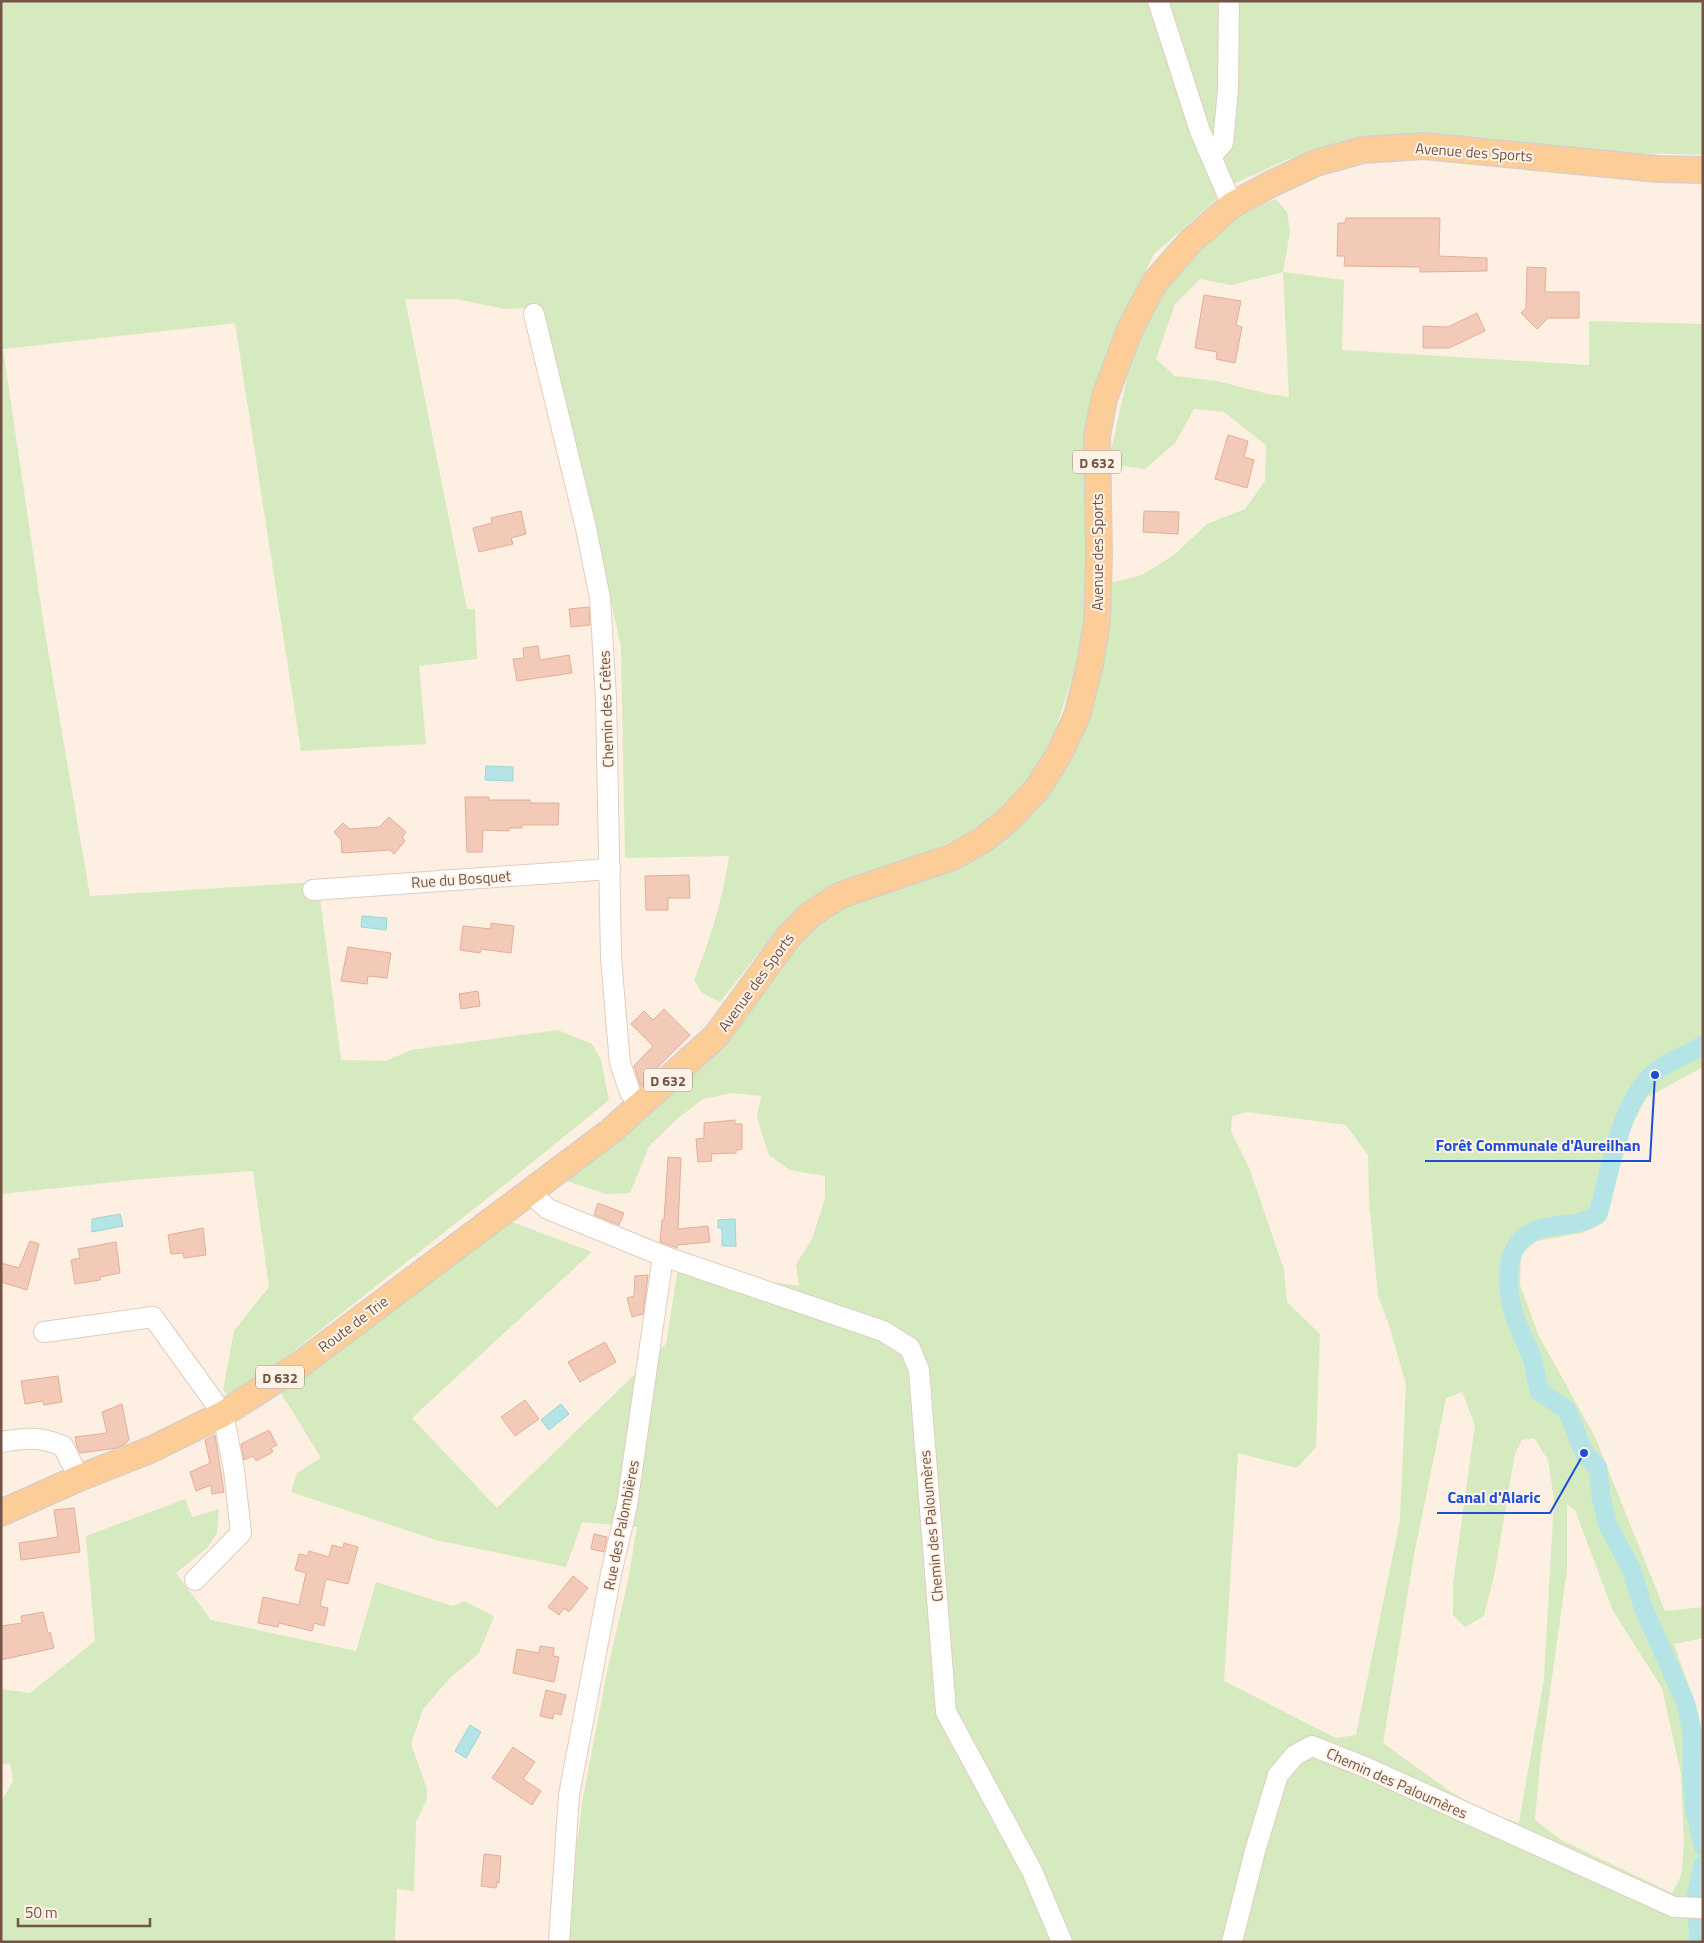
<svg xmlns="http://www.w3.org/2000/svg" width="1704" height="1943" font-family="'Titillium Web',sans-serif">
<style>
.green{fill:#d5eabf;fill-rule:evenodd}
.water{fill:#b5e4e6;stroke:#9bd5d8}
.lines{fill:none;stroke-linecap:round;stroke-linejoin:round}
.canal{stroke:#b5e4e6;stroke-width:19}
.building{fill:#f3c9b8;stroke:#e6ad98}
.minor-casing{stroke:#e3ccc0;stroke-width:22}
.major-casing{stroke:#d8cfcb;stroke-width:28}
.minor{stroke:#fff;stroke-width:20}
.major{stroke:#fdcd97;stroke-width:25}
.labels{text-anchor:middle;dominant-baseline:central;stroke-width:4;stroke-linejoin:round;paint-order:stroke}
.shield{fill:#fff3e7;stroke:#9e8377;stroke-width:1}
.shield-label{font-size:14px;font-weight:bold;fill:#745347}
.street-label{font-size:15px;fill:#745347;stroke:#fff3e7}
.leader{fill:none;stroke:#1d4ed8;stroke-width:2}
.callout-dot{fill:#1d4ed8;stroke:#fff3e7;stroke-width:2}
.callout-label{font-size:16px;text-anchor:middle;font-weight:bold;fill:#1d4ed8;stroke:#fff3e7;stroke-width:4;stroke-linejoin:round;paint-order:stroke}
</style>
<rect width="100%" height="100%" fill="#fdefe1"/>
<g class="green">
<path d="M 1,1 L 1703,1 L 1703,155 L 1639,153 L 1403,135 L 1327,146 L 1284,161 L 1235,183 L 1154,254 L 1117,327 L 1109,352 L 1090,588 L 1079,656 L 1055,731 L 1032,777 L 999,814 L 954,841 L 823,893 L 794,914 L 772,936 L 720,1002 L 701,992 L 694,980 C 710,940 723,899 729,856 L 625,858 L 621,647 L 580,462 L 540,307 L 505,309 L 456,299 L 405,299 L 467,609 L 475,609 L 477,659 L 419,666 L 426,744 L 301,751 L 235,323 L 3,349 L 44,627 L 90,896 L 318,882 L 341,1060 L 386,1061 L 411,1050 L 558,1030 L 592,1044 L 601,1060 L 609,1100 L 508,1182 L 267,1372 L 229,1396 L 223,1390 L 234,1331 L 269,1287 L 253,1171 L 143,1179 L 1,1194 Z"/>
<path d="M 1276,199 L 1287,212 L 1290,232 L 1283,272 L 1344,280 L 1342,350 L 1589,365 L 1589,321 L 1703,324 L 1703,1067 L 1646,1098 L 1626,1137 L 1603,1223 L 1582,1233 L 1537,1241 L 1521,1254 L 1520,1285 L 1539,1336 L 1595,1437 L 1665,1611 L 1703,1607 L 1703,1638 L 1674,1644 L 1691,1692 L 1703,1764 L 1703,1942 L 564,1942 L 583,1797 L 607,1672 L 628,1581 L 637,1527 L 582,1522 L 566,1567 L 436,1540 L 291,1492 L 297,1473 L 321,1458 L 281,1393 L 377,1324 L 507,1220 L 592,1252 L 412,1418 L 497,1508 L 666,1344 L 678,1268 L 799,1286 L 796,1264 L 812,1239 L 825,1199 L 825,1176 L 790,1170 L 769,1155 L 757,1118 L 761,1096 L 732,1093 L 703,1099 L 678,1118 L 649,1146 L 630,1193 L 606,1194 L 561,1179 L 787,959 L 820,923 L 832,913 L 1019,825 L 1060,776 L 1091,688 L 1110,583 L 1142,575 L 1174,555 L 1207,524 L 1245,509 L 1265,481 L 1266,445 L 1224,412 L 1194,409 L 1175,443 L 1145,469 L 1108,464 L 1131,361 L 1155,300 L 1175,267 L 1238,214 ZM 1283,272 L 1289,397 L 1268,394 L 1217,381 L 1175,376 L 1156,359 L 1175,304 L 1200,279 L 1231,285 ZM 1247,1112 L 1346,1125 L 1368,1155 L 1369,1202 L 1378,1296 L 1388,1322 L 1406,1384 L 1400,1520 L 1356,1735 L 1336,1738 L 1224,1681 L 1238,1453 L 1297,1468 L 1316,1447 L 1320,1334 L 1287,1302 L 1284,1270 L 1250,1170 L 1231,1131 L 1232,1116 ZM 1462,1392 L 1475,1425 L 1453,1584 L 1453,1615 L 1465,1627 L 1484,1616 L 1495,1571 L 1515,1453 L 1522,1440 L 1534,1438 L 1548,1460 L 1554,1500 L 1544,1679 L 1519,1823 L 1490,1814 L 1451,1792 L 1383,1743 L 1414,1555 L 1446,1398 ZM 1567,1504 L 1575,1510 L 1613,1611 L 1662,1688 L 1681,1774 L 1684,1841 L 1682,1869 L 1680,1878 L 1672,1893 L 1561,1840 L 1535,1820 L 1540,1763 L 1567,1570 Z"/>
<path d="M 185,1499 L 192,1517 L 219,1509 L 217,1533 L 207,1548 L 176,1573 L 211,1620 L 356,1651 L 376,1582 L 453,1606 L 464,1601 L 494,1616 L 479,1653 L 449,1679 L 423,1709 L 411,1744 L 427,1789 L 427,1799 L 416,1822 L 414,1891 L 397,1889 L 395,1942 L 1,1942 L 1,1802 L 13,1781 L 10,1763 L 1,1765 L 1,1689 L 30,1693 L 95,1641 L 86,1536 Z"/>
</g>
<g class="water">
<path d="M 486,766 L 513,767 L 513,781 L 485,780 Z"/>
<path d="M 362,916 L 387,918 L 386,930 L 361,927 Z"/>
<path d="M 120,1214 L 123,1226 L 92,1232 L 92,1219 Z"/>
<path d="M 735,1219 L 736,1246 L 722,1246 L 722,1228 L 718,1228 L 718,1220 Z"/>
<path d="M 561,1404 L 569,1414 L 549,1430 L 541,1420 Z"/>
<path d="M 470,1725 L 481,1732 L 466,1758 L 455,1751 Z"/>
</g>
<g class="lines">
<g class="canal">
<path d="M 1703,1045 C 1689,1055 1672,1059 1659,1069 C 1620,1097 1611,1170 1598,1214 C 1578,1229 1550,1221 1529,1234 C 1504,1249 1507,1283 1512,1307 C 1516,1325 1526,1341 1532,1358 C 1535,1368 1537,1380 1539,1391 L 1567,1410 L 1584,1453 L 1598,1468 L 1601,1496 L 1607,1523 L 1632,1571 L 1643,1607 L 1686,1704 L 1692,1730 L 1692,1775 L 1695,1811 L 1703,1846"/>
<path d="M 1699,1942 L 1696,1897 L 1703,1865"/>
</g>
</g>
<g class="building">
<path d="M 1346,218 L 1440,218 L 1439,256 L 1487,258 L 1487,271 L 1420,272 L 1420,267 L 1344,266 L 1345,256 L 1337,256 L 1338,223 L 1345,223 Z"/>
<path d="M 1527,267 L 1546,268 L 1545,292 L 1579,292 L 1579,318 L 1548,318 L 1537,329 L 1521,313 L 1526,308 Z"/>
<path d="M 1204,295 L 1241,301 L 1236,325 L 1242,327 L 1235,363 L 1216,359 L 1217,352 L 1195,348 Z"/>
<path d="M 1477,313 L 1485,331 L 1449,348 L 1423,348 L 1423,326 L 1448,327 Z"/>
<path d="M 1228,435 L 1248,441 L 1244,457 L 1254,460 L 1247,488 L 1215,479 Z"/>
<path d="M 521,511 L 526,534 L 511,538 L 513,544 L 479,552 L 473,528 L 492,523 L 491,518 Z"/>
<path d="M 1144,511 L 1179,512 L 1178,534 L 1143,532 Z"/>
<path d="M 589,607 L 590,625 L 571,627 L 569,609 Z"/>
<path d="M 538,646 L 540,660 L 569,655 L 572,673 L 517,681 L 513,659 L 524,658 L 523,648 Z"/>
<path d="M 465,797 L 489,797 L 489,800 L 530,800 L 530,803 L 559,803 L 558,825 L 522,825 L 522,828 L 509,828 L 509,831 L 483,830 L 482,852 L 467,852 Z"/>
<path d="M 389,817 L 406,832 L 402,837 L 405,841 L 394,854 L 390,850 L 342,853 L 341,840 L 334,832 L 343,823 L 350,829 L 379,827 Z"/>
<path d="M 689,875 L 690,898 L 668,898 L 668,910 L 646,910 L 645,876 Z"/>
<path d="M 491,923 L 514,926 L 511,953 L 481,949 L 480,953 L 460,950 L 463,926 L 491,929 Z"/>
<path d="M 348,947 L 391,953 L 387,978 L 368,976 L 367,984 L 341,981 Z"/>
<path d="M 478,991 L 480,1006 L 461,1009 L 459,994 Z"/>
<path d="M 664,1009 L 690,1035 L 640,1085 L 634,1066 L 653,1046 L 631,1024 L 644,1011 L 653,1020 Z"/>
<path d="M 735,1120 L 735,1124 L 742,1124 L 742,1149 L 736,1150 L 736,1153 L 711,1154 L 712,1161 L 698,1162 L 696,1139 L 704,1138 L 704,1123 Z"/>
<path d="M 668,1157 L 681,1158 L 678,1229 L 708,1226 L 710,1242 L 677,1245 L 677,1248 L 660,1242 L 662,1220 L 664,1220 Z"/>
<path d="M 598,1203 L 624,1213 L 619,1225 L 594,1215 Z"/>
<path d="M 203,1228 L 206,1255 L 184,1258 L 183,1253 L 171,1254 L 168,1235 Z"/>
<path d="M 30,1241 L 39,1244 L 27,1290 L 1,1282 L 1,1263 L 19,1268 Z"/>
<path d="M 116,1242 L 120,1273 L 100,1277 L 100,1280 L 75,1284 L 71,1260 L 80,1258 L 78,1249 Z"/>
<path d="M 648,1275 L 643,1314 L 632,1317 L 627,1298 L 634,1296 L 635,1276 Z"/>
<path d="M 605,1342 L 616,1362 L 580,1382 L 568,1362 Z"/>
<path d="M 58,1376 L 62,1402 L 44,1405 L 43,1401 L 25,1404 L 21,1381 Z"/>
<path d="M 525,1400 L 539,1419 L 515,1436 L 501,1417 Z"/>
<path d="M 122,1404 L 129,1440 L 125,1444 L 117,1448 L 80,1453 L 77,1447 L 75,1437 L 107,1433 L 102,1412 Z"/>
<path d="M 269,1430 L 277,1445 L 271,1448 L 273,1452 L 256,1461 L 253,1456 L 244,1460 L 241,1444 Z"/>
<path d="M 215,1435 L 224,1492 L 212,1494 L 211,1485 L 196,1491 L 190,1472 L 210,1463 L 205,1440 Z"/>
<path d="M 74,1508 L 80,1552 L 21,1560 L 19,1543 L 58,1537 L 54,1510 Z"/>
<path d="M 594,1534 L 607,1537 L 604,1552 L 591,1549 Z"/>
<path d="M 344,1543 L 358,1547 L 348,1584 L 326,1579 L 320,1606 L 328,1608 L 324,1626 L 314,1623 L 312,1631 L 279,1623 L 278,1627 L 258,1623 L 263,1597 L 299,1605 L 306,1573 L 295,1570 L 299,1554 L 308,1556 L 309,1551 L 329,1557 L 332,1545 L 343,1548 Z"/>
<path d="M 573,1576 L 588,1588 L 569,1612 L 564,1608 L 559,1615 L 548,1607 Z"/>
<path d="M 43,1612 L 48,1633 L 50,1632 L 54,1648 L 1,1660 L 1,1626 L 22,1623 L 21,1616 Z"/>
<path d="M 540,1646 L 554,1648 L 553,1656 L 559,1657 L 554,1682 L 513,1673 L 517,1649 L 539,1653 Z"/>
<path d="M 546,1690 L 566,1695 L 561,1715 L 554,1713 L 553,1719 L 540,1716 Z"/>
<path d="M 513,1747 L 535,1762 L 523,1779 L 541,1791 L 532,1805 L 492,1778 Z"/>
<path d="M 484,1854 L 501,1856 L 499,1883 L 497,1882 L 496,1888 L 481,1886 Z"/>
</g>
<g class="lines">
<g class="minor-casing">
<g id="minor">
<path d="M 1158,1 L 1200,131 L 1232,205"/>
<path d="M 1211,156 L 1223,143 L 1228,90 L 1229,1"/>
<path d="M 534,314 L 586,528 L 600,598 L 606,698 L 611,957 L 616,1018 L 620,1063 L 630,1092 L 640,1106"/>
<path d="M 313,890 L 610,869"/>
<path d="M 529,1192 L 548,1209 L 663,1256 L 627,1505 L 611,1574 L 569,1795 L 559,1942"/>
<path d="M 663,1256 L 883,1331 L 910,1348 L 919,1370 L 946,1712 L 1032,1871 L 1062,1942"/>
<path d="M 44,1332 L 153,1317 L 223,1414 L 234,1470 L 241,1533 L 195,1580"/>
<path d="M 1,1442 C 27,1438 38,1436 63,1446 L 79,1478"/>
<path d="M 1232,1942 L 1255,1851 L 1278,1775 L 1295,1755 L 1312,1746 L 1365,1767 L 1674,1907 L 1703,1908"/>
</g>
</g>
<g class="major-casing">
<path id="major" d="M 1,1513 L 79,1478 L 150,1450 L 223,1414 L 302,1363 L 611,1131 L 716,1036 L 789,936 L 811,914 L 841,895 L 953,857 L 984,839 L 1009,819 L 1037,789 L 1058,756 L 1077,716 L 1090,664 L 1097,622 L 1099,555 L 1097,436 L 1104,399 L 1130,329 L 1155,282 L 1191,241 L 1232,205 L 1271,184 L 1316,163 L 1363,150 L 1424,146 L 1658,169 L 1703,170"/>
</g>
<use href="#minor" class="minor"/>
<use href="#major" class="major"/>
</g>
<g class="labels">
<g class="shield">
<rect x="1073" y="450.5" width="48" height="23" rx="4"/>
<rect x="644" y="1068.5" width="48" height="23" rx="4"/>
<rect x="256" y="1365.5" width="48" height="23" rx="4"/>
</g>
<g class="shield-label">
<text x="1097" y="462">D 632</text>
<text x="668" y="1080">D 632</text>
<text x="280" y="1377">D 632</text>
</g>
<g class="street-label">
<text transform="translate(1474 152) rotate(4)">Avenue des Sports</text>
<text transform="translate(1097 552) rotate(-90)">Avenue des Sports</text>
<text transform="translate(606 709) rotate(-92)">Chemin des Crêtes</text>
<text transform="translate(461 879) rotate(-4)">Rue du Bosquet</text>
<text transform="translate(756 982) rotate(-54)">Avenue des Sports</text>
<text transform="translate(353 1324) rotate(-37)">Route de Trie</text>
<text transform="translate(621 1525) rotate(-79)">Rue des Palombières</text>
<text transform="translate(931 1526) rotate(-95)">Chemin des Paloumères</text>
<text transform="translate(1397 1783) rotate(24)">Chemin des Paloumères</text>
</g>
</g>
<path class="leader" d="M1655 1075L1650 1161H1425M1584 1453L1550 1513H1437"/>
<g class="callout-dot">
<circle cx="1655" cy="1075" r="5"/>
<circle cx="1584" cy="1453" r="5"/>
</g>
<g class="callout-label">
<text x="1538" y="1151">Forêt Communale d'Aureilhan</text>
<text x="1494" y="1503">Canal d'Alaric</text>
</g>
<rect width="1704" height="1943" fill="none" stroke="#745347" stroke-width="5"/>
<path d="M18 1918v8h132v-8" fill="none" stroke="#745347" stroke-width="2.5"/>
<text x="25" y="1918" font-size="15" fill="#745347" stroke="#fff3e7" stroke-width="4" paint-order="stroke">50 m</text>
</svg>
